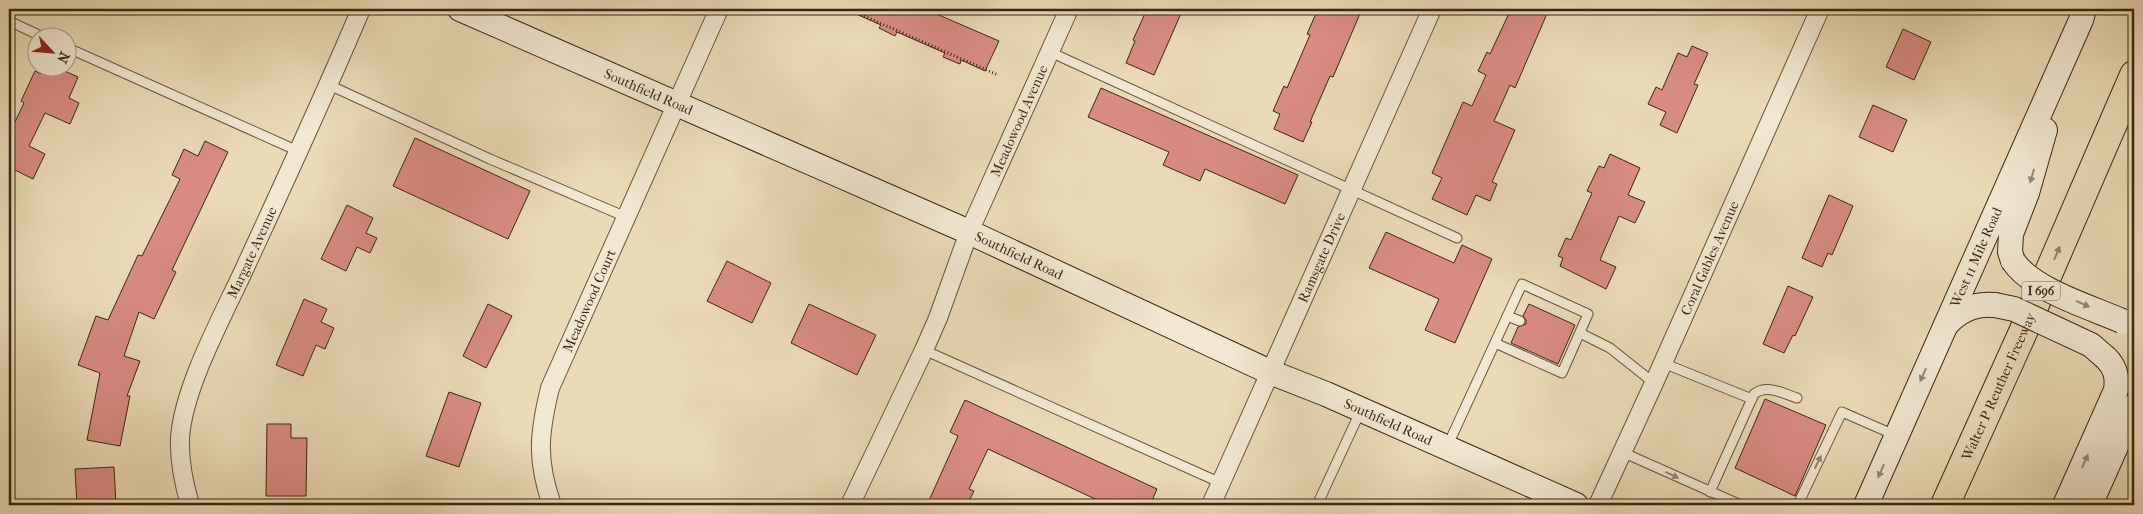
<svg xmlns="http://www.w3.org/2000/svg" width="2143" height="514" font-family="'IM FELL French Canon',serif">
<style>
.building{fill:#d98c82;stroke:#392613}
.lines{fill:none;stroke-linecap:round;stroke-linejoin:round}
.lane-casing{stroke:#66533c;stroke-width:11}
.street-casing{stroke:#66533c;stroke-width:20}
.secondary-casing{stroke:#392613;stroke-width:26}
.highway-casing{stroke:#392613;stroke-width:30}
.path{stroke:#392613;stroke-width:3;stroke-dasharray:1 2.5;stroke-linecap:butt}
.lane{stroke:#f2e7d0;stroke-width:9}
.street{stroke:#f2e7d0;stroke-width:18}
.secondary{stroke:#f2e7d0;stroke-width:24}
.highway{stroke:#ebdab6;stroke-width:28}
.secondary-bridge-casing{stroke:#392613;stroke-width:26;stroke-linecap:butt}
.secondary-bridge{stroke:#f2e7d0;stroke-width:24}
.oneway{fill:#968672}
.oneway2{fill:#928064}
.labels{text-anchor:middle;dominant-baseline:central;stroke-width:4;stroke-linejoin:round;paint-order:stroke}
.shield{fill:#f2e7d0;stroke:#70604c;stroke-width:1}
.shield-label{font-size:12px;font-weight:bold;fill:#392613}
.street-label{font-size:14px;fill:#392613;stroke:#f2e7d0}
</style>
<rect width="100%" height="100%" fill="#ebdab6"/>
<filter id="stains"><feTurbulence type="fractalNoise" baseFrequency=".004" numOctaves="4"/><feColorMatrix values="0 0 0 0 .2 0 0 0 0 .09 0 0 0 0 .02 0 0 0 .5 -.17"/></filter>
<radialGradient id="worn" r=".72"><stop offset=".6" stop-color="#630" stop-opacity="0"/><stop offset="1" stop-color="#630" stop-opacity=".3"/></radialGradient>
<g class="building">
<path d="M 845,9 L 925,9 L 999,41 L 985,71 L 961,60 L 960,64 L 943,57 L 945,53 L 897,32 L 895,36 L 879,28 L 881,25 Z"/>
<path d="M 1147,9 L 1183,9 L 1154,75 L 1126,63 L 1135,41 L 1133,40 Z"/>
<path d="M 1318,9 L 1362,9 L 1333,77 L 1330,76 L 1310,122 L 1312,122 L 1303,142 L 1274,129 L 1280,114 L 1273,111 L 1284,86 L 1287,88 L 1310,35 L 1307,34 Z"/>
<path d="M 1511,9 L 1549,9 L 1515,88 L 1510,85 L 1494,121 L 1515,130 L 1492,182 L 1497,184 L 1490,201 L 1476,195 L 1467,215 L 1432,199 L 1442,178 L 1432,173 L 1463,102 L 1472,106 L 1486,75 L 1478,71 L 1487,52 L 1490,54 Z"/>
<path d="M 1903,29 L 1931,42 L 1914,80 L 1886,67 Z"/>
<path d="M 1692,46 L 1708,53 L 1694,84 L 1698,85 L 1677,133 L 1660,125 L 1666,112 L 1648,104 L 1656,87 L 1662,90 L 1678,53 L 1687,57 Z"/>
<path d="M 45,68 L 58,68 L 78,77 L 69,98 L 79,103 L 70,124 L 45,113 L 29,146 L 45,154 L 33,179 L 9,167 L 9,134 L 24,103 L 21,101 L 35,71 L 41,74 Z"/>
<path d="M 1101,88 L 1298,175 L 1285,204 L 1205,169 L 1200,181 L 1163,165 L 1169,152 L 1088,117 Z"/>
<path d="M 1873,105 L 1907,120 L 1893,152 L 1859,137 Z"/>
<path d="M 415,138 L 530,191 L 508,239 L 393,186 Z"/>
<path d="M 205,141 L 228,152 L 172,270 L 176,272 L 154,319 L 139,312 L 124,356 L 140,361 L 127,396 L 130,396 L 120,446 L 87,440 L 100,373 L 78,365 L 96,316 L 108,320 L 138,255 L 142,256 L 180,179 L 172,175 L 184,149 L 198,156 Z"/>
<path d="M 1610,154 L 1640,168 L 1628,195 L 1645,202 L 1635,223 L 1619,216 L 1600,260 L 1616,267 L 1606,289 L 1560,266 L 1563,258 L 1558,256 L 1566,238 L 1571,240 L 1592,193 L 1587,191 L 1599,166 L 1604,168 Z"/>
<path d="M 1829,195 L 1853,206 L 1832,255 L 1828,253 L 1822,267 L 1802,258 Z"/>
<path d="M 347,205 L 373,218 L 366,233 L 377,238 L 370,253 L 357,247 L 346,271 L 321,259 Z"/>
<path d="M 1386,232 L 1454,263 L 1462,245 L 1492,259 L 1455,343 L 1425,330 L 1439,299 L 1369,268 Z"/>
<path d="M 727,261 L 771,283 L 752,323 L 707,301 Z"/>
<path d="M 1788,286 L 1813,297 L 1795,336 L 1793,335 L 1784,353 L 1763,344 Z"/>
<path d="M 304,299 L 327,309 L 321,322 L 334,328 L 325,349 L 316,345 L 303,376 L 276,365 Z"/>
<path d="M 488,304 L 512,316 L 486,368 L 463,356 Z"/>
<path d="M 809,304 L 876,335 L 857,375 L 791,343 Z"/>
<path d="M 1529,304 L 1575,325 L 1558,364 L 1511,343 L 1518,327 L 1526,324 L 1526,320 L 1523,316 Z"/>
<path d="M 449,392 L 481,403 L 459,467 L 426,456 Z"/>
<path d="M 1765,399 L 1826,425 L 1795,496 L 1735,468 Z"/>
<path d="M 965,400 L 1157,489 L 1150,505 L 1108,505 L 988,449 L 969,489 L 974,491 L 967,505 L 927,505 L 958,436 L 950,432 Z"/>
<path d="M 267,424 L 291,424 L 291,438 L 307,438 L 306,496 L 266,496 Z"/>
<path d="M 114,467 L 116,505 L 77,505 L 75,469 Z"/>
</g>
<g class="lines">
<g class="lane-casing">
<g id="lane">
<path d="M 9,21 L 45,38"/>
<path d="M 68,48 L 298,151"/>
<path d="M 1050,52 L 1457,238"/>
<path d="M 329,85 L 490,159 L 626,217"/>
<path d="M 1507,316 L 1520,321"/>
<path d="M 1580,333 L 1610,348 L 1654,383"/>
<path d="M 924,350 L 1221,483"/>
<path d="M 1663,363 L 1752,399"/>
<path d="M 1447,447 L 1522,284 L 1588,314 L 1562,373 L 1495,343"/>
<path d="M 1622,452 L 1741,505"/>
<path d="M 1710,492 L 1754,394 C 1767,384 1782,393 1797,398"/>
<path d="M 1317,505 L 1361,410"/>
<path d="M 1796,505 L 1799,502 L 1842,412 L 1897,436"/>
</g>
</g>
<g class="street-casing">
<g id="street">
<path id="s1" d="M 190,505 C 184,484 179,460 180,438 C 183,389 222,317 243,272 C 283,185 324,97 361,9"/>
<path id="s2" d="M 552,505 C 536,460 539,433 550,388 L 719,9"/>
<path id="s3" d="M 850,505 L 924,350 L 938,318 L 969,232 L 1069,9"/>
<path id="s4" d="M 1211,505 L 1432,9"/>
<path id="s5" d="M 1598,505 L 1654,383 L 1820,9"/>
</g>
</g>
<g class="secondary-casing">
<g id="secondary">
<path id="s6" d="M 460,9 L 969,232 L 1270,372 L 1326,394 L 1576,505"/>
<path d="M 2013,261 L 2010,252 L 2011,234 L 2027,193 L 2045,130"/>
<path d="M 1946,325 C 1959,310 1975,303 1995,305"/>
<path id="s7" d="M 1866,505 L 2081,20 L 2084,9"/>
<path d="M 2065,505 L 2116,390 C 2118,376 2115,367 2106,358"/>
<path d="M 2090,505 L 2134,406"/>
</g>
</g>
<g class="highway-casing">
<g id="highway">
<path id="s8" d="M 1945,505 L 2023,332 L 2134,75"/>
</g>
</g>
<path class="path" d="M 848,9 L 998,75"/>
<use href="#lane" class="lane"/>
<use href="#street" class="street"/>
<use href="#secondary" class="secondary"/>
<use href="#highway" class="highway"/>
<g class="secondary-bridge-casing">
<g id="secondary-bridge">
<path d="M 2013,261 C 2032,290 2090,307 2122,321"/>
<path d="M 1995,305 L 2014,309 L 2091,345 L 2106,358"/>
</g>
</g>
<use href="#secondary-bridge" class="secondary-bridge"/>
</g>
<defs><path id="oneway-solid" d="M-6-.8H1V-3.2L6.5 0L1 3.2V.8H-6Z" transform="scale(1.25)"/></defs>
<g class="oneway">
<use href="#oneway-solid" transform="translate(2032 176) rotate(106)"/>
<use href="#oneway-solid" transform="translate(2083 304) rotate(24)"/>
<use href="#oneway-solid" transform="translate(1923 375) rotate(114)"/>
<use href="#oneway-solid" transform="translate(2085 461) rotate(-66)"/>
<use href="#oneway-solid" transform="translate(1818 462) rotate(-64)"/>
<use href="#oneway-solid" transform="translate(1881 471) rotate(114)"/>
<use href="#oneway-solid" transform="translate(1672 475) rotate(25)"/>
</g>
<use class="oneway2" href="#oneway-solid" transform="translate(2057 253) rotate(-67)"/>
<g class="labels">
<rect class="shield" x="2022" y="281.5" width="38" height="19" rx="4"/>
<g class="shield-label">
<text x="2041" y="291">I 696</text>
</g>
<g class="street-label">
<text stroke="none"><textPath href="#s6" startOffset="206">Southfield Road</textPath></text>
<text stroke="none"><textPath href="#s3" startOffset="420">Meadowood Avenue</textPath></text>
<text stroke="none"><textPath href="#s1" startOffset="268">Margate Avenue</textPath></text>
<text stroke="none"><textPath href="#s6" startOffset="611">Southfield Road</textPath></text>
<text stroke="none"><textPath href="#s4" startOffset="271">Ramsgate Drive</textPath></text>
<text stroke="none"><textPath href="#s7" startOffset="271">West 11 Mile Road</textPath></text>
<text stroke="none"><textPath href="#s5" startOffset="271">Coral Gables Avenue</textPath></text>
<text stroke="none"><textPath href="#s2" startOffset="215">Meadowood Court</textPath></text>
<text stroke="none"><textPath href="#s8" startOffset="130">Walter P Reuther Freeway</textPath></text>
<text stroke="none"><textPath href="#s6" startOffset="1016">Southfield Road</textPath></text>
</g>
</g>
<rect width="2143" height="514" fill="none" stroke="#ebdab6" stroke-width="30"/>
<rect x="10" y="10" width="2123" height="494" fill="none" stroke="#392613" stroke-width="2.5"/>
<rect x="15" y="15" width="2113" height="484" fill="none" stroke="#392613"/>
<g transform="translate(52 52) rotate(116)"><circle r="24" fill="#f2e7d0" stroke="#a89a84"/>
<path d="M0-4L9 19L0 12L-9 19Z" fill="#8f2418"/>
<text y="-8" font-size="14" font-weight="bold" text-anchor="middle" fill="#392613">N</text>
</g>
<rect width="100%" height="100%" filter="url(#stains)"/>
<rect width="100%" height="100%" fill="url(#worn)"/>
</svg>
